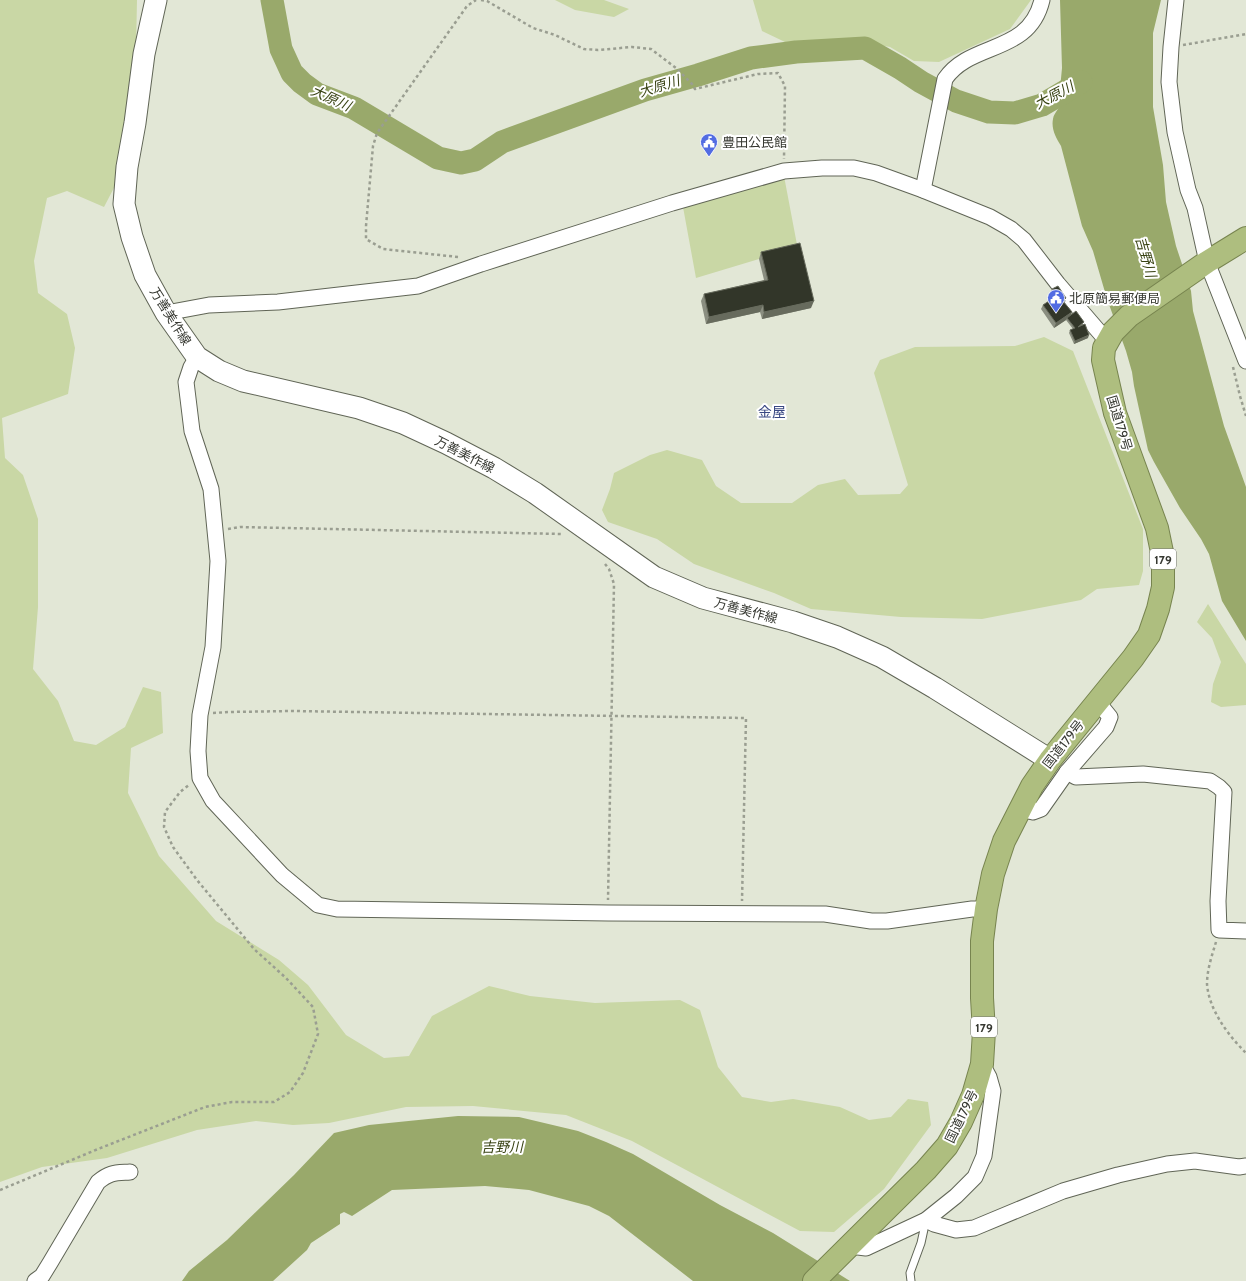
<svg xmlns="http://www.w3.org/2000/svg" width="1246" height="1281" font-family="Cabin,'Noto Sans JP',sans-serif">
<style>
.green{fill:#c9d7a5}
.water{fill:#99a96b}
.lines{fill:none;stroke-linecap:round;stroke-linejoin:round}
.river{stroke:#99a96b;stroke-width:23}
.service-casing{stroke:#606556;stroke-width:9}
.minor-casing{stroke:#606556;stroke-width:17}
.secondary-casing{stroke:#606556;stroke-width:23}
.trunk-casing{stroke:#77844f;stroke-width:24}
.path{stroke:#9a9e91;stroke-width:2.5;stroke-dasharray:3 3;stroke-linecap:butt}
.service{stroke:#fff;stroke-width:7}
.minor{stroke:#fff;stroke-width:15}
.secondary{stroke:#fff;stroke-width:21}
.trunk{stroke:#aebe7f;stroke-width:22}
.wall{fill:#8a8e80}
.shaded-wall{fill:#676b5d}
.building{fill:#323629;stroke:#676b5d}
.labels{text-anchor:middle;dominant-baseline:central;stroke-width:4;stroke-linejoin:round;paint-order:stroke}
.shield{fill:#fff;stroke:#72746f;stroke-width:1}
.shield-label{font-size:12px;font-weight:bold;fill:#363831}
.poi-label{font-size:13px;fill:#363831;stroke:#fff;text-anchor:start}
.street-label{font-size:13px;fill:#363831;stroke:#fff}
.water-label{font-size:14px;font-style:italic;fill:#394314;stroke:#fff}
.neighbourhood-label{font-size:14px;fill:#394883;stroke:#fff}
</style>
<rect width="100%" height="100%" fill="#e2e7d6"/>
<g class="green">
<path d="M 0,0 L 137,0 L 136,49 L 117,182 L 104,207 L 67,191 L 47,198 L 34,261 L 38,293 L 67,314 L 75,348 L 68,394 L 2,418 L 5,458 L 23,475 L 38,519 L 38,607 L 33,669 L 58,701 L 74,741 L 96,745 L 125,727 L 143,687 L 161,692 L 163,733 L 131,748 L 128,793 L 159,856 L 216,921 L 279,960 L 308,985 L 346,1035 L 384,1058 L 409,1056 L 432,1016 L 489,986 L 530,996 L 595,1003 L 680,1000 L 700,1010 L 718,1067 L 742,1097 L 771,1102 L 793,1099 L 840,1107 L 869,1120 L 891,1117 L 908,1099 L 928,1102 L 931,1125 L 884,1189 L 834,1232 L 800,1231 L 632,1141 L 566,1115 L 473,1106 L 406,1107 L 329,1123 L 293,1125 L 256,1121 L 197,1130 L 107,1158 L 42,1167 L 0,1182 Z"/>
<path d="M 555,0 L 604,0 L 629,9 L 614,17 L 575,10 Z"/>
<path d="M 753,0 L 1031,0 L 1010,29 L 939,62 L 914,61 L 890,47 L 852,40 L 785,42 L 762,31 Z"/>
<path d="M 784,176 L 798,250 L 759,259 L 696,278 L 683,207 Z"/>
<path d="M 1044,337 L 1073,351 L 1143,529 L 1143,571 L 1139,585 L 1097,589 L 1081,600 L 982,619 L 901,617 L 811,609 L 774,593 L 694,564 L 657,539 L 608,522 L 602,510 L 610,489 L 614,473 L 650,455 L 667,450 L 702,460 L 716,486 L 741,503 L 792,503 L 818,485 L 845,479 L 858,495 L 900,494 L 908,485 L 874,373 L 880,360 L 915,347 L 1015,346 Z"/>
<path d="M 1208,604 L 1246,664 L 1246,705 L 1221,707 L 1211,702 L 1213,684 L 1221,662 L 1212,638 L 1197,622 Z"/>
</g>
<g class="water">
<path d="M 1060,0 L 1161,0 L 1153,33 L 1153,107 L 1163,165 L 1166,202 L 1176,246 L 1191,291 L 1193,311 L 1224,426 L 1246,487 L 1246,641 L 1222,601 L 1209,554 L 1201,539 L 1180,508 L 1154,462 L 1148,450 L 1134,386 L 1132,372 L 1126,351 L 1107,299 L 1093,251 L 1082,226 L 1061,146 C 1056,138 1051,129 1053,119 C 1054,112 1060,109 1061,102 L 1056,102 L 1053,95 L 1060,89 L 1062,68 Z"/>
<path d="M 458,1116 L 519,1117 L 578,1131 L 606,1142 L 633,1154 L 720,1205 L 773,1233 L 850,1281 L 693,1281 L 609,1216 L 589,1206 L 529,1190 L 485,1186 L 392,1190 L 352,1216 L 344,1212 L 340,1214 L 340,1224 L 311,1243 L 307,1250 L 273,1281 L 182,1281 L 189,1271 L 227,1240 L 294,1175 L 334,1133 L 369,1125 Z"/>
</g>
<g class="lines">
<path class="river" d="M 272,0 L 281,49 L 292,73 L 302,83 L 317,94 L 354,108 L 438,158 L 461,163 L 475,160 L 502,142 L 645,90 L 698,75 L 751,58 L 796,52 L 865,48 L 900,68 L 921,82 L 956,101 L 989,112 L 1015,113 L 1042,105 L 1081,82"/>
<g class="service-casing">
<path id="service" d="M 911,1281 L 910,1273 L 921,1243 L 926,1220"/>
</g>
<g class="minor-casing">
<g id="minor">
<path d="M 1176,0 L 1171,47 L 1169,82 L 1175,132 L 1188,190 L 1195,208 L 1207,262 L 1246,361"/>
<path d="M 923,190 L 945,79 C 971,41 1029,55 1042,0"/>
<path d="M 166,313 L 209,305 L 278,302 L 418,286 L 481,264 L 672,203 L 784,171 L 822,168 L 854,168 L 876,173 L 923,190 L 990,217 L 1011,229 L 1024,240 L 1058,284 L 1107,341"/>
<path d="M 197,357 L 191,367 L 186,382 L 192,431 L 211,489 L 218,561 L 213,647 L 200,715 L 198,751 L 200,778 L 213,801 L 282,875 L 318,905 L 337,909 L 608,913 L 825,914 L 871,921 L 887,921 L 972,909 L 986,909"/>
<path d="M 1067,772 L 1076,777 L 1143,774 L 1210,781 L 1219,787 L 1224,792 L 1218,901 L 1219,930 L 1246,931"/>
<path d="M 1020,809 L 1033,812 L 1041,809 L 1067,772 L 1106,727 L 1110,717 L 1097,701"/>
<path d="M 926,1220 L 934,1224 L 956,1230 L 974,1228 L 1063,1191 L 1118,1175 L 1167,1164 L 1195,1161 L 1239,1167 L 1246,1166"/>
<path d="M 850,1246 L 866,1248 L 926,1220 L 956,1196 L 975,1177 L 984,1156 L 993,1091 L 989,1077 L 982,1064"/>
<path d="M 35,1281 L 42,1276 L 50,1263 L 98,1182 C 110,1172 115,1173 130,1172"/>
</g>
</g>
<g class="secondary-casing">
<path id="secondary" d="M 156,0 L 144,54 L 135,123 L 127,167 L 124,204 L 132,237 L 145,275 L 166,313 L 197,357 L 219,371 L 243,381 L 359,408 L 403,423 L 446,443 L 494,468 L 535,493 L 654,577 L 703,598 L 793,622 L 837,637 L 882,657 L 935,688 L 1050,760"/>
</g>
<g class="trunk-casing">
<path id="trunk" d="M 814,1281 L 926,1170 L 947,1146 L 961,1122 L 973,1095 L 982,1064 L 984,1031 L 982,998 L 982,941 L 986,909 L 993,874 L 1004,841 L 1032,786 L 1050,760 L 1133,658 L 1149,635 L 1158,609 L 1163,587 L 1163,557 L 1157,528 L 1115,413 L 1103,360 L 1104,348 L 1113,332 L 1129,316 L 1207,262 L 1246,238"/>
</g>
<g class="path">
<path d="M 481,0 L 487,1 L 533,28 L 555,35 L 584,49 L 598,50 L 632,47 L 651,49 L 676,68 L 692,84 L 695,89 L 758,74 L 778,73 L 785,86 L 784,159"/>
<path d="M 1183,45 L 1246,34"/>
<path d="M 458,257 L 383,249 L 366,239 L 366,226 L 373,146 L 377,133 L 467,6 L 476,0"/>
<path d="M 1233,367 L 1240,396 L 1246,416"/>
<path d="M 228,529 L 240,527 L 562,534"/>
<path d="M 605,564 L 609,569 L 614,584 L 608,900"/>
<path d="M 213,713 L 229,712 L 292,711 L 746,718 L 742,901"/>
<path d="M 1216,942 C 1212,955 1207,970 1207,984 C 1209,1010 1228,1035 1246,1053"/>
<path d="M 0,1190 L 98,1149 L 205,1107 L 232,1102 L 274,1102 L 290,1092 L 303,1073 L 318,1034 L 313,1007 L 286,978 L 254,949 L 197,880 L 173,847 L 164,827 L 165,812 L 180,792 L 189,785"/>
</g>
<use href="#service" class="service"/>
<use href="#minor" class="minor"/>
<use href="#secondary" class="secondary"/>
<use href="#trunk" class="trunk"/>
</g>
<g class="wall">
<path d="M 761,252 L 811,308 L 762,319 L 760,312 L 706,324 L 701,301 L 704,294 L 764,280 L 759,259 Z"/>
<path d="M 1052,289 L 1066,301 L 1064,302 L 1072,312 L 1071,315 L 1083,324 L 1082,325 L 1088,338 L 1074,344 L 1069,333 L 1070,330 L 1073,329 L 1066,320 L 1054,328 L 1041,309 L 1043,305 L 1055,297 L 1051,292 Z"/>
</g>
<g class="shaded-wall">
<path d="M 814,301 L 811,308 L 762,319 L 764,312 Z"/>
<path d="M 763,305 L 760,312 L 706,324 L 709,317 Z"/>
<path d="M 1072,312 L 1070,317 L 1067,318 L 1066,320 L 1054,328 L 1056,323 Z"/>
<path d="M 1089,335 L 1088,338 L 1074,344 L 1075,341 Z"/>
</g>
<g class="building">
<path d="M 800,243 L 814,301 L 764,312 L 763,305 L 709,317 L 704,294 L 768,280 L 761,252 Z"/>
<path d="M 1058,286 L 1066,298 L 1063,301 L 1058,295 L 1057,296 L 1052,289 Z"/>
<path d="M 1058,295 L 1072,312 L 1056,323 L 1043,305 Z"/>
<path d="M 1076,311 L 1084,322 L 1078,327 L 1085,324 L 1089,335 L 1075,341 L 1070,330 L 1075,328 L 1067,318 Z"/>
</g>
<defs>
<g id="civic-pin" transform="scale(0.9)"><path d="M0 17L-7.5 6A9.5 9.5 0 1 1 7.5 6Z" fill="#526ce2" stroke="#fff"/><path d="M-.6-6.5H3V-4.5H.6V-3L4-1V1h2V6H-6V1h2V-1L-.6-3ZM-1.2 2.5V6h2.4V2.5Z" fill="#fff"/></g>
</defs>
<g fill-rule="evenodd">
<use href="#civic-pin" x="709" y="142"/>
<use href="#civic-pin" x="1056" y="298"/>
</g>
<g class="labels">
<g class="shield">
<rect x="1150" y="549" width="26" height="20" rx="3"/>
<rect x="971" y="1017" width="26" height="20" rx="3"/>
</g>
<g class="shield-label">
<text x="1163" y="559">179</text>
<text x="984" y="1027">179</text>
</g>
<g class="poi-label">
<text x="722" y="142">豊田公民館</text>
<text x="1069" y="298">北原簡易郵便局</text>
</g>
<g class="street-label">
<text transform="translate(171 316) rotate(58)">万善美作線</text>
<text transform="translate(1120 423) rotate(73)">国道179号</text>
<text transform="translate(465 454) rotate(27)">万善美作線</text>
<text transform="translate(746 610) rotate(15)">万善美作線</text>
<text transform="translate(1063 744) rotate(-52)">国道179号</text>
<text transform="translate(961 1116) rotate(-64)">国道179号</text>
</g>
<g class="water-label">
<text transform="translate(659 86) rotate(-17)">大原川</text>
<text transform="translate(1054 95) rotate(-28)">大原川</text>
<text transform="translate(331 98) rotate(24)">大原川</text>
<text transform="translate(1146 257) rotate(74)">吉野川</text>
<text transform="translate(502 1147) rotate(-1)">吉野川</text>
</g>
<g class="neighbourhood-label">
<text x="772" y="412">金屋</text>
</g>
</g>
</svg>
